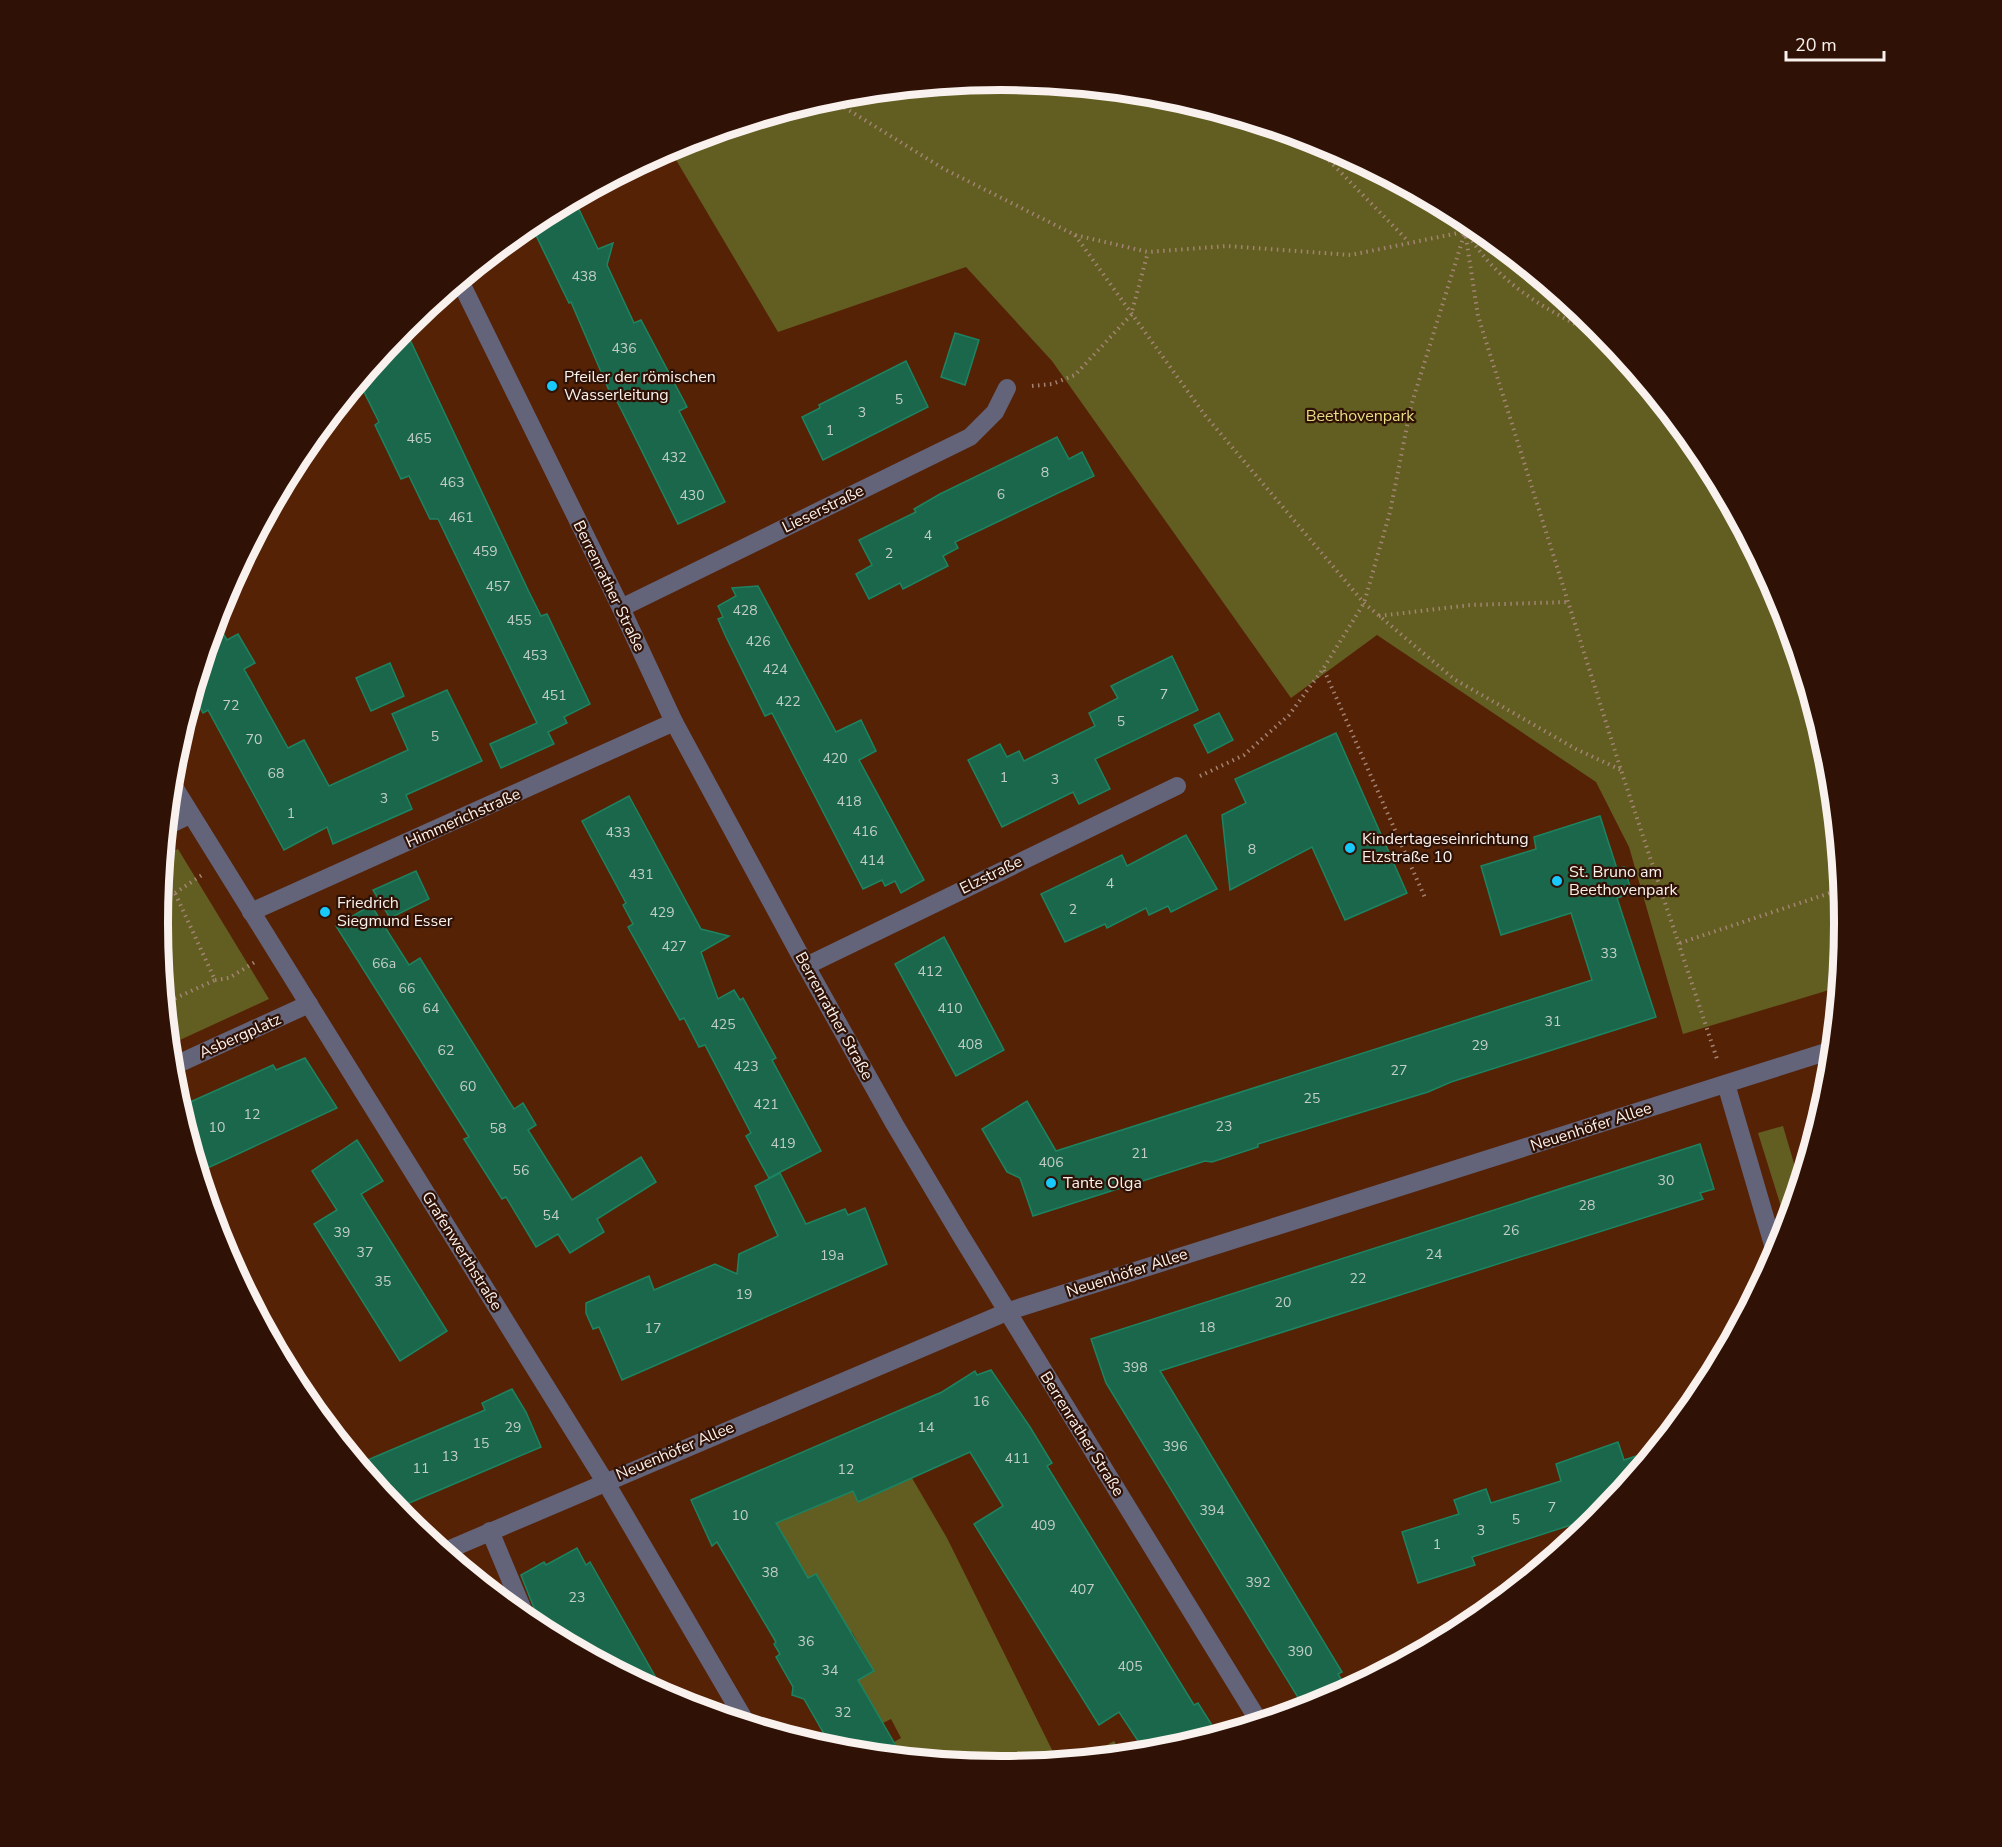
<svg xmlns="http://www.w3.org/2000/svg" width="2002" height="1847" font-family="'Nunito Sans',sans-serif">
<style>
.green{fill:#625d21}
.building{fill:#1b674c;stroke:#1c8461;stroke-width:1.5}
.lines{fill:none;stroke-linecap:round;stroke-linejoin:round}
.path{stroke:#a38474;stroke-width:4;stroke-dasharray:1.5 4.5;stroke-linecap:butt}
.minor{stroke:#63637a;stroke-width:18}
.poi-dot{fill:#18cafc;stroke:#2f1205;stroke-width:2}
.labels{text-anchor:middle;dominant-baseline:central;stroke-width:4.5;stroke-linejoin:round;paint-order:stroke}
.number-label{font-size:14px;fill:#c2cec5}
.poi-label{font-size:16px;fill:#f9f1ed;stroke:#2f1205;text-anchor:start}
.park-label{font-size:16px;fill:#e5de85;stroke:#2f1205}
.street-label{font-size:16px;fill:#f9f1ed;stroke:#2f1205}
.rim{fill:none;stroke:#f9f1ed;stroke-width:8}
</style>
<rect width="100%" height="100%" fill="#562206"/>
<g class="green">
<path d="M 1001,80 L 1166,96 L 1324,144 L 1470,222 L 1598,327 L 1703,455 L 1781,601 L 1829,759 L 1845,924 L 1839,987 L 1683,1034 L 1629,847 L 1596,782 L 1377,635 L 1291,698 L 1052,361 L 966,267 L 778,332 L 669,148 L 837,96 Z"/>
<path d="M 178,849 L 269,999 L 169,1045 L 157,923 L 164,855 Z"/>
<path d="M 1783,1126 L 1800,1184 L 1787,1226 L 1758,1133 Z"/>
<path d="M 912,1478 L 947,1538 L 1058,1762 L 1001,1767 L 903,1758 L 894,1742 L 901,1738 L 891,1719 L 883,1723 L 856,1681 L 874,1671 L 852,1632 L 839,1639 L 841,1616 L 816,1574 L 808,1578 L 793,1551 L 765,1522 L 791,1511 L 794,1516 L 853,1491 L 858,1502 Z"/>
<path d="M 1114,1741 L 1123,1756 L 1082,1759 Z"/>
</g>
<g class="building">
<path d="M 574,199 L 598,249 L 613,243 L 607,265 L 634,323 L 641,320 L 687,407 L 679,411 L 725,502 L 678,524 L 622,411 L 613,394 L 611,395 L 571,302 L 569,303 L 530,223 Z"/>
<path d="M 404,327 L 529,592 L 541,616 L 547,614 L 590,704 L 564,717 L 567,723 L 548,732 L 554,744 L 501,768 L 490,744 L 537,723 L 438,519 L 430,519 L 409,476 L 401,479 L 375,425 L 379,422 L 359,382 Z"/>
<path d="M 955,333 L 979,340 L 965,385 L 941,377 Z"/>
<path d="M 906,361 L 928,407 L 823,460 L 802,417 L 820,408 L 819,405 Z"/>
<path d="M 1057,437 L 1069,459 L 1082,452 L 1094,476 L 955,542 L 958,548 L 943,556 L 948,566 L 903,589 L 900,583 L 869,599 L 856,574 L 872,565 L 859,540 L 916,512 L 914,509 L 940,494 Z"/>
<path d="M 758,586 L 836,732 L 861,720 L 876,751 L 859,760 L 924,880 L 901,893 L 895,881 L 885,886 L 882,880 L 863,889 L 772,713 L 765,716 L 726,637 L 718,619 L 723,617 L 718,606 L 736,596 L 732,588 Z"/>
<path d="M 215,620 L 227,640 L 238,634 L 255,663 L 244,669 L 288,748 L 304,740 L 329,786 L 408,750 L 392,714 L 447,690 L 482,761 L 406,795 L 412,809 L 333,844 L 327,827 L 284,850 L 208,710 L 203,713 L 193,695 Z"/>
<path d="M 1172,656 L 1198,710 L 1095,759 L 1110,789 L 1079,804 L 1073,792 L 1002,827 L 968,760 L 1000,744 L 1007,757 L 1019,751 L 1024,761 L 1095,726 L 1089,713 L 1118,698 L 1111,686 Z"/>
<path d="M 390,663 L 404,696 L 371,711 L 356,678 Z"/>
<path d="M 1219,713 L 1233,740 L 1208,753 L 1194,725 Z"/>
<path d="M 1336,733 L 1407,893 L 1345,920 L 1312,847 L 1230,890 L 1222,815 L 1246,803 L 1235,779 Z"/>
<path d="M 629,796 L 701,929 L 729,936 L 701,952 L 718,999 L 734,990 L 740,1000 L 743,998 L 776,1058 L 772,1060 L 821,1151 L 769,1178 L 746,1136 L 751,1133 L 705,1045 L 699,1047 L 684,1018 L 680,1020 L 628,927 L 633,924 L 623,905 L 626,903 L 582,821 Z"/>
<path d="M 1600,816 L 1617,869 L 1624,867 L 1632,893 L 1617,898 L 1656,1017 L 1451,1082 L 1428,1092 L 1258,1144 L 1258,1147 L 1212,1162 L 1205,1161 L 1033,1216 L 1020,1178 L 1007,1172 L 982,1129 L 1027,1101 L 1056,1151 L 1592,980 L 1571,913 L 1501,935 L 1481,866 L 1536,849 L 1534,837 Z"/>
<path d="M 1186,835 L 1217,889 L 1171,912 L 1168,906 L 1149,915 L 1146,908 L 1107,928 L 1105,924 L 1065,942 L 1041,894 L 1122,855 L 1127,866 Z"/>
<path d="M 416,871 L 429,899 L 390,918 L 373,890 Z"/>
<path d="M 371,905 L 409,965 L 420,958 L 514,1109 L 523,1103 L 536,1125 L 528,1130 L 572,1200 L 641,1157 L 656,1182 L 597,1219 L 604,1232 L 570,1253 L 558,1234 L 536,1247 L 506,1197 L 502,1199 L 464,1139 L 469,1137 L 336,926 Z"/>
<path d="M 944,937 L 1004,1050 L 956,1076 L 895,964 Z"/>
<path d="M 305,1058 L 337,1108 L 199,1172 L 179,1107 L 273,1065 L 276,1070 Z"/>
<path d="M 357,1140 L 383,1181 L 361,1194 L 447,1331 L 400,1361 L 314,1224 L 337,1210 L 312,1171 Z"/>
<path d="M 1700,1144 L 1714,1189 L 1700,1193 L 1703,1199 L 1160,1371 L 1342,1672 L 1338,1674 L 1347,1689 L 1323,1704 L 1305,1709 L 1106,1383 L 1091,1339 Z"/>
<path d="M 780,1173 L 806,1224 L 845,1209 L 848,1215 L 865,1208 L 887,1264 L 622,1380 L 599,1327 L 593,1329 L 586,1313 L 586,1303 L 649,1276 L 654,1290 L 715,1264 L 737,1274 L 739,1254 L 778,1236 L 755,1186 Z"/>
<path d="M 991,1370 L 1030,1427 L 1052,1463 L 1047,1466 L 1194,1705 L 1198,1703 L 1215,1730 L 1211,1732 L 1214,1737 L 1165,1751 L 1146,1753 L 1119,1712 L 1099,1725 L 974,1524 L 1003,1506 L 970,1452 L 858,1502 L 853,1491 L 776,1523 L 808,1578 L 816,1574 L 874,1671 L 858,1680 L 903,1758 L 834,1751 L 804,1699 L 792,1695 L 793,1687 L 776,1657 L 780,1654 L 774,1644 L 776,1642 L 717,1542 L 712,1546 L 691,1500 L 942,1392 L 975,1371 L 977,1375 Z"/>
<path d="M 512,1389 L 526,1412 L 541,1447 L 395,1509 L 358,1464 L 485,1410 L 482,1403 Z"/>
<path d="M 1618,1442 L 1624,1460 L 1655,1450 L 1602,1515 L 1472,1557 L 1475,1565 L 1418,1583 L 1402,1532 L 1459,1514 L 1454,1500 L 1486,1489 L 1491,1503 L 1561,1481 L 1556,1464 Z"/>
<path d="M 577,1548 L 586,1565 L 590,1562 L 667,1697 L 537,1628 L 538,1618 L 521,1575 L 544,1562 L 546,1565 Z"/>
<path d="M 501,1586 L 509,1607 L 491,1592 Z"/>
</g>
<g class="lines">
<g class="path">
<path d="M 829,98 L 944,169 L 1075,235 L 1148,252 L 1227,246 L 1351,255 L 1478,229"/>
<path d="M 1308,139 L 1409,242"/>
<path d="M 1457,215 C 1491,283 1546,310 1611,342"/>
<path d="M 1465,231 L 1478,316 L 1621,770 L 1718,1062"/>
<path d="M 1075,235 L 1204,414 L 1364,603 L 1454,679 L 1576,749 L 1621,770"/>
<path d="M 1032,386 L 1052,384 L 1075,375 L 1131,315 L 1148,252"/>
<path d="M 1379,616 L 1470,605 L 1569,602"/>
<path d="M 1324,670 L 1426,900"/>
<path d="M 1200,776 L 1244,755 L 1289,715 L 1323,669 L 1364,603 L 1390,512 L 1411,406 L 1465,232"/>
<path d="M 175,893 L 202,875"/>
<path d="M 159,900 L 175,893 L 215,980 L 165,1003"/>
<path d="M 1680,943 L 1842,889"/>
<path d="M 215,980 L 229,978 L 255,962"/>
</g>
<g class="minor">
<path d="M 460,281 L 621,608 L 674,722 L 806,966 L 895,1125 L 961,1236 L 1260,1723"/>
<path d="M 621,608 L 970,437 L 995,412 L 1007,388"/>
<path d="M 171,782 L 609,1488 L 747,1724"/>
<path d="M 167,826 L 190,815"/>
<path d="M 251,912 L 674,722"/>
<path d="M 806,966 L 1177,786"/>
<path d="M 171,1067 L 309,1004"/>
<path d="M 1726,1084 L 1776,1255"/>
<path d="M 490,1531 L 528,1622"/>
<path d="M 443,1552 L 1009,1311 L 1832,1050"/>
</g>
</g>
<g class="poi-dot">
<circle cx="552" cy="386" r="6"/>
<circle cx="1350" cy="848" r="6"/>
<circle cx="1557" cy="881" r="6"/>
<circle cx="325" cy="912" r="6"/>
<circle cx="1051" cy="1183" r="6"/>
</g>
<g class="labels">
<g class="number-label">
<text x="584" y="276">438</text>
<text x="624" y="348">436</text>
<text x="899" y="399">5</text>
<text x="862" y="412">3</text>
<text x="830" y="430">1</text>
<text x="419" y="438">465</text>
<text x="674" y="457">432</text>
<text x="1045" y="472">8</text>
<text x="452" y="482">463</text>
<text x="1001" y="494">6</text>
<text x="692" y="495">430</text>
<text x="461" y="517">461</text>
<text x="928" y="535">4</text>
<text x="485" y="551">459</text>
<text x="889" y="553">2</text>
<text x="498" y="586">457</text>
<text x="745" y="610">428</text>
<text x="519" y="620">455</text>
<text x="758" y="641">426</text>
<text x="535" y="655">453</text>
<text x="775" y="669">424</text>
<text x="1164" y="694">7</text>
<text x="554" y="695">451</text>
<text x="788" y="701">422</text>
<text x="231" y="705">72</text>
<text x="1121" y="721">5</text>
<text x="435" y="736">5</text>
<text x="254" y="739">70</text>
<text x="835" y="758">420</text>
<text x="276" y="773">68</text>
<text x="1004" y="777">1</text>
<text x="1055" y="779">3</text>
<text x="384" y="798">3</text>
<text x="849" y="801">418</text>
<text x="291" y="813">1</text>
<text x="865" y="831">416</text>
<text x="618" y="832">433</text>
<text x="1252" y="849">8</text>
<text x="872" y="860">414</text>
<text x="641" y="874">431</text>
<text x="1110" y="883">4</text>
<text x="1073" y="909">2</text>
<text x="662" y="912">429</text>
<text x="674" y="946">427</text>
<text x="1609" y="953">33</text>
<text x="384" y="963">66a</text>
<text x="930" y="971">412</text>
<text x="407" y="988">66</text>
<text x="431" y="1008">64</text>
<text x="950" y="1008">410</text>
<text x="1553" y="1021">31</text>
<text x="723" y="1024">425</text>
<text x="970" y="1044">408</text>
<text x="1480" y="1045">29</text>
<text x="446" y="1050">62</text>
<text x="746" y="1066">423</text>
<text x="1399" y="1070">27</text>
<text x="468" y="1086">60</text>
<text x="1312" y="1098">25</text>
<text x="766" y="1104">421</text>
<text x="252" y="1114">12</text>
<text x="1224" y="1126">23</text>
<text x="217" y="1127">10</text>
<text x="498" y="1128">58</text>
<text x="783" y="1143">419</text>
<text x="1140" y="1153">21</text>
<text x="1051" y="1162">406</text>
<text x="521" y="1170">56</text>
<text x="1666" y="1180">30</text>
<text x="1587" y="1205">28</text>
<text x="551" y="1215">54</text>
<text x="1511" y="1230">26</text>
<text x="342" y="1232">39</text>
<text x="365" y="1252">37</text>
<text x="1434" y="1254">24</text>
<text x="832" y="1255">19a</text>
<text x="1358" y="1278">22</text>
<text x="383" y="1281">35</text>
<text x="744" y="1294">19</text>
<text x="1283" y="1302">20</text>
<text x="1207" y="1327">18</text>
<text x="653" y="1328">17</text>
<text x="1135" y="1367">398</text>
<text x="981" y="1401">16</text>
<text x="513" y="1427">29</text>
<text x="926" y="1427">14</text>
<text x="481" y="1443">15</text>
<text x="1175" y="1446">396</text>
<text x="450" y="1456">13</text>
<text x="1017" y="1458">411</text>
<text x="421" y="1468">11</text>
<text x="846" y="1469">12</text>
<text x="1552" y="1507">7</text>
<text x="1212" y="1510">394</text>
<text x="740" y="1515">10</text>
<text x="1516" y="1519">5</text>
<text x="1043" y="1525">409</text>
<text x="1481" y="1530">3</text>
<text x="1437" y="1544">1</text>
<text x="770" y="1572">38</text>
<text x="1258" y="1582">392</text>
<text x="1082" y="1589">407</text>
<text x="577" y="1597">23</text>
<text x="806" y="1641">36</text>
<text x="1300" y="1651">390</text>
<text x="1130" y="1666">405</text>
<text x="830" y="1670">34</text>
<text x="843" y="1712">32</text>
</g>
<g class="poi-label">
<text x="564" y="377">Pfeiler der römischen<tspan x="564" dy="18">Wasserleitung</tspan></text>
<text x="1362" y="839">Kindertageseinrichtung<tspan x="1362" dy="18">Elzstraße 10</tspan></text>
<text x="1569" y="872">St. Bruno am<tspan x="1569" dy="18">Beethovenpark</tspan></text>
<text x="337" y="903">Friedrich<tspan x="337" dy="18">Siegmund Esser</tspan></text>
<text x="1063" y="1183">Tante Olga</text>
</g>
<g class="park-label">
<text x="1360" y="416">Beethovenpark</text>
</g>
<g class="street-label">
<text transform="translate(823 509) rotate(-26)">Lieserstraße</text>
<text transform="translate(609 586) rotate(64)">Berrenrather Straße</text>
<text transform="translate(463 818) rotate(-24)">Himmerichstraße</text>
<text transform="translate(991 875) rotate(-26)">Elzstraße</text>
<text transform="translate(834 1016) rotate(61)">Berrenrather Straße</text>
<text transform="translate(240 1036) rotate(-24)">Asbergplatz</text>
<text transform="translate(1591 1127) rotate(-18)">Neuenhöfer Allee</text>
<text transform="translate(462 1251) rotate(58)">Grafenwerthstraße</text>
<text transform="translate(1127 1273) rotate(-18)">Neuenhöfer Allee</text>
<text transform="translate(1082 1434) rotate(58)">Berrenrather Straße</text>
<text transform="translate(675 1451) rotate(-23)">Neuenhöfer Allee</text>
</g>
</g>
<path d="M0 0H2002V1847H0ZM168 923a833 833 0 1 1 1666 0a833 833 0 1 1-1666 0Z" fill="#2f1205" fill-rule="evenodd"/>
<path class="rim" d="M168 923a833 833 0 1 1 1666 0a833 833 0 1 1-1666 0Z"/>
<path d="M1786 51v9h98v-9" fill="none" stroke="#f9f1ed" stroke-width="3"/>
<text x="1795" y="51" font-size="18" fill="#f9f1ed" stroke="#2f1205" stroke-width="4.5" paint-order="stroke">20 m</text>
</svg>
